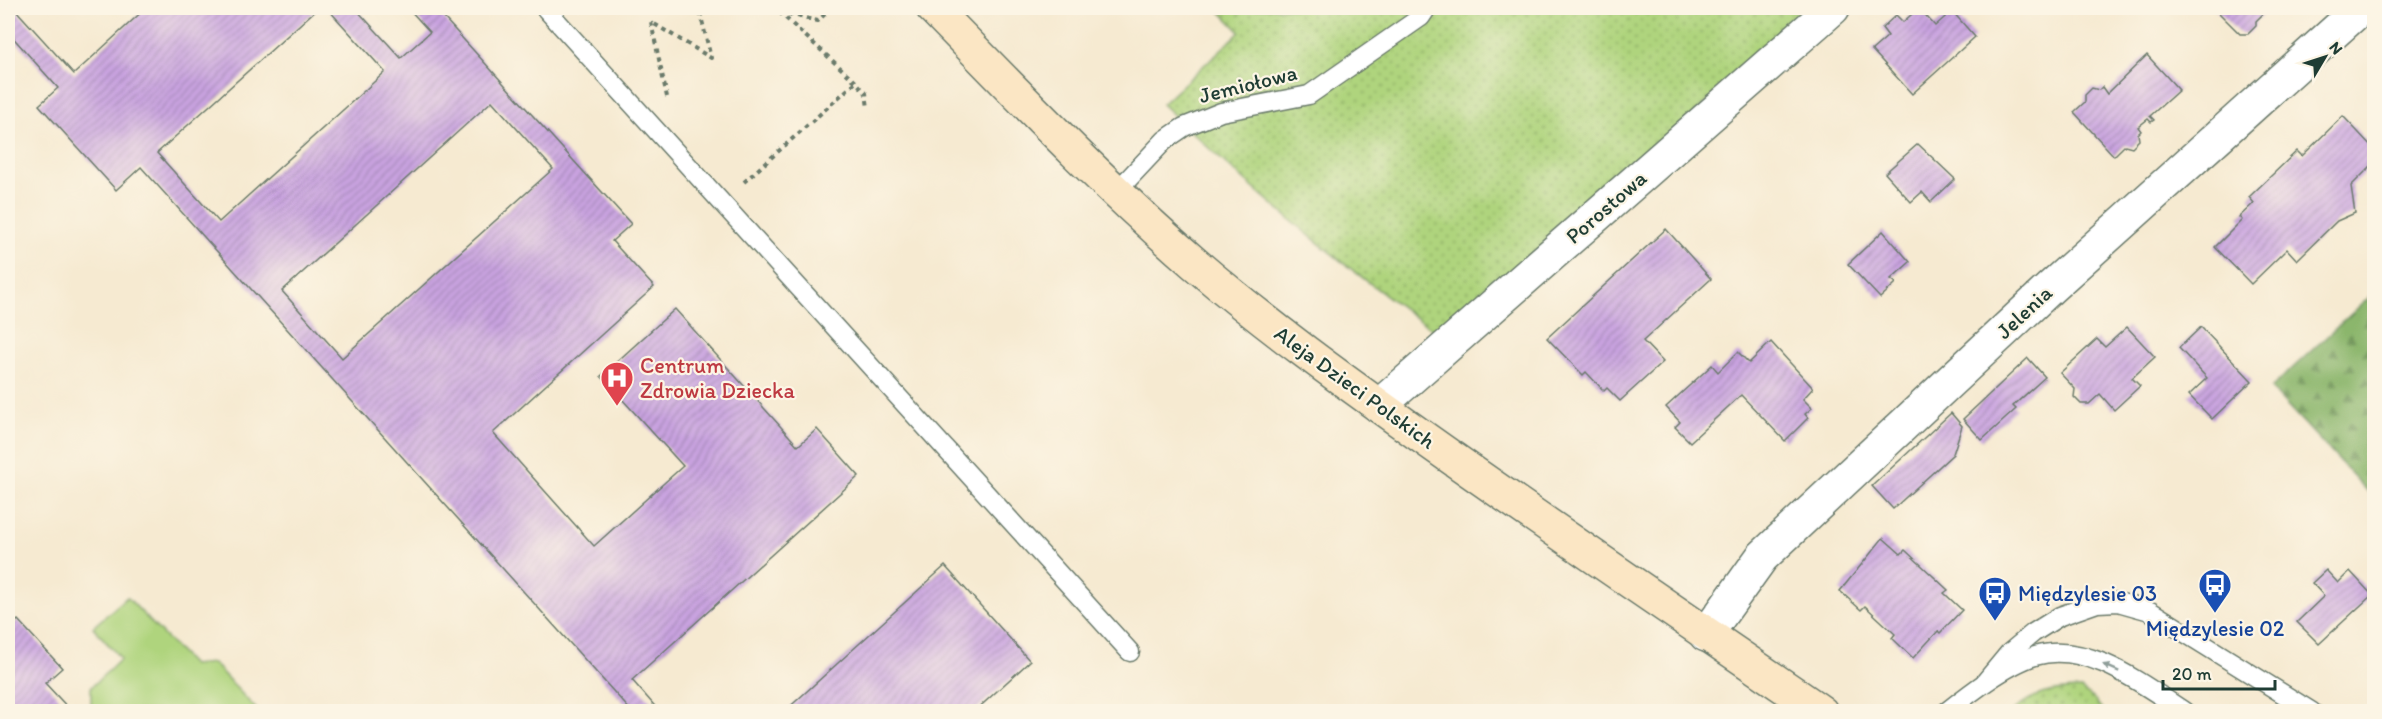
<svg xmlns="http://www.w3.org/2000/svg" width="2382" height="719" font-family="Itim,sans-serif">
<style>
.grass{fill:url(#grass-dots);stroke:#678858;stroke-width:1.5}
.forest{fill:url(#forest-firs);stroke:#557a50;stroke-width:1.5}
.green{fill:#afd47d;stroke:#678858;stroke-width:1.5}
.building{fill:url(#building-hatch);fill-rule:evenodd}
.lines{fill:none;stroke-linecap:round;stroke-linejoin:round}
.lane-casing{stroke:#6a7a6b;stroke-width:21}
.street-casing{stroke:#6a7a6b;stroke-width:36}
.secondary-casing{stroke:#6a7a6b;stroke-width:36}
.path{stroke:#6a7a6b;stroke-width:4;stroke-dasharray:4.5 4.5;stroke-linecap:butt}
.lane{stroke:#fff;stroke-width:18}
.street{stroke:#fff;stroke-width:33}
.secondary{stroke:#fbe6c4;stroke-width:33}
.oneway{fill:#8f9e9a}
.labels{text-anchor:middle;dominant-baseline:central;stroke-width:4.5;stroke-linejoin:round;paint-order:stroke}
.street-label{font-size:22px;fill:#1f3d34;stroke:#fcf5e5}
.health-label{font-size:22px;fill:#be3a42;stroke:#fcf5e5;text-anchor:start}
.transit-label{font-size:22px;fill:#164399;stroke:#fcf5e5;text-anchor:start}
</style>
<defs>
<pattern id="grass-dots" width="8" height="8" patternUnits="userSpaceOnUse" patternTransform="scale(1.5)"><rect width="8" height="8" fill="#afd47d"/><path d="M2 2h.1M6 6h.1" fill="none" stroke="#8ead67" stroke-width="1.8" stroke-linecap="round"/></pattern>
<pattern id="forest-firs" width="22" height="20" patternUnits="userSpaceOnUse" patternTransform="scale(1.5)"><rect width="22" height="20" fill="#8bb66c"/><path d="M5 1l3.5 6h-7zM16 11l3.5 6h-7z" fill="#71955a"/></pattern>
<pattern id="building-hatch" width="6" height="6" patternUnits="userSpaceOnUse" patternTransform="scale(1.5)"><rect width="6" height="6" fill="#c9a3e0"/><path d="M-1 1l2-2M0 6l6-6M5 7l2-2" fill="none" stroke="#a386b6"/></pattern>
</defs>
<rect width="100%" height="100%" fill="#fcf5e5"/>
<filter id="ink" filterUnits="userSpaceOnUse"><feTurbulence type="fractalNoise" baseFrequency=".0167" numOctaves="2"/><feDisplacementMap in="SourceGraphic" scale="12" xChannelSelector="R" yChannelSelector="G"/><feConvolveMatrix kernelMatrix="1 2 1 2 8 2 1 2 1" color-interpolation-filters="sRGB"/></filter>
<filter id="wash" filterUnits="userSpaceOnUse"><feTurbulence type="fractalNoise" baseFrequency=".008" numOctaves="4" result="noise"/><feDisplacementMap in="SourceGraphic" scale="24" xChannelSelector="R" yChannelSelector="G"/><feGaussianBlur stdDeviation="1.35" result="paint"/><feColorMatrix in="noise" values="0 0 0 0 0 0 0 0 0 0 0 0 0 0 0 0 0 1.4 0 .05"/><feComposite in="paint" operator="in"/></filter>
<g filter="url(#wash)">
<rect width="100%" height="100%" fill="#f6ead1"/>
<g class="grass">
<path d="M 1217,8 L 1793,8 L 1802,18 L 1443,337 C 1343,267 1249,188 1162,104 L 1240,32 Z"/>
<path d="M 2081,689 L 2095,700 L 2103,711 L 2013,711 C 2034,692 2053,690 2081,689 Z"/>
</g>
<path class="forest" d="M 2374,293 L 2374,498 L 2271,388 Z"/>
<path class="green" d="M 127,597 L 192,665 L 213,663 L 258,711 L 91,711 L 91,687 L 121,659 L 93,627 Z"/>
<g id="blocks">
<g class="building">
<path d="M 8,8 L 14,8 L 74,74 L 146,8 L 318,8 L 157,153 L 219,222 L 385,72 L 327,8 L 355,8 L 401,58 L 430,32 L 408,8 L 435,8 L 631,224 L 612,241 L 654,287 L 493,433 L 594,546 L 683,466 L 601,376 L 675,309 L 798,446 L 817,429 L 859,476 L 632,680 L 660,712 L 632,712 L 141,167 L 116,190 L 39,105 L 58,88 L 8,32 ZM 492,101 L 553,169 L 342,358 L 282,291 Z"/>
<path d="M 1919,8 L 1935,26 L 1952,11 L 1975,37 L 1912,94 L 1872,50 L 1888,36 L 1882,28 L 1896,15 L 1903,22 Z"/>
<path d="M 2214,8 L 2269,8 L 2256,21 L 2256,26 L 2248,34 L 2240,34 Z"/>
<path d="M 2147,55 L 2179,90 L 2150,116 L 2154,120 L 2151,122 L 2148,119 L 2138,127 L 2141,131 L 2138,134 L 2139,140 L 2132,147 L 2125,145 L 2114,156 L 2074,112 L 2085,102 L 2085,95 L 2092,88 L 2099,90 L 2102,87 L 2107,94 Z"/>
<path d="M 2343,116 L 2374,149 L 2374,163 L 2351,186 L 2355,213 L 2337,221 L 2297,260 L 2287,249 L 2251,284 L 2215,247 L 2242,220 L 2239,217 L 2254,203 L 2249,197 L 2297,151 L 2302,156 Z"/>
<path d="M 1918,144 L 1955,179 L 1931,202 L 1922,192 L 1911,202 L 1885,173 Z"/>
<path d="M 1666,229 L 1711,279 L 1643,341 L 1663,362 L 1620,401 L 1607,388 L 1604,391 L 1586,372 L 1583,375 L 1547,338 Z"/>
<path d="M 1883,231 L 1910,262 L 1891,279 L 1896,283 L 1880,298 L 1848,264 Z"/>
<path d="M 2127,327 L 2155,357 L 2132,378 L 2140,386 L 2114,410 L 2100,394 L 2089,404 L 2081,404 L 2074,397 L 2075,389 L 2060,373 L 2097,339 L 2105,347 Z"/>
<path d="M 2201,327 L 2252,381 L 2212,419 L 2189,395 L 2207,378 L 2179,348 Z"/>
<path d="M 1771,342 L 1813,388 L 1803,399 L 1812,408 L 1805,414 L 1808,418 L 1785,441 L 1741,395 L 1690,442 L 1675,427 L 1680,422 L 1666,407 L 1712,365 L 1718,372 L 1738,352 L 1749,363 Z"/>
<path d="M 2028,358 L 2045,377 L 2013,406 L 2016,409 L 1982,440 L 1963,419 Z"/>
<path d="M 1951,413 L 1962,426 L 1953,454 L 1893,509 L 1872,486 Z"/>
<path d="M 1883,538 L 1901,554 L 1905,550 L 1948,590 L 1944,593 L 1962,610 L 1940,633 L 1938,631 L 1913,658 L 1892,638 L 1895,634 L 1865,606 L 1861,610 L 1840,591 Z"/>
<path d="M 945,566 L 1030,661 L 974,712 L 784,712 Z"/>
<path d="M 2326,570 L 2338,583 L 2350,571 L 2372,595 L 2319,644 L 2297,622 L 2324,596 L 2312,583 Z"/>
<path d="M 18,620 L 62,668 L 45,683 L 72,712 L 8,712 L 8,629 Z"/>
</g>
</g>
</g>
<g filter="url(#ink)">
<use href="#blocks" fill-opacity="0" stroke="#6a7a6b" stroke-width="1.5"/>
<g class="lines">
<g class="lane-casing">
<g id="lane">
<path d="M 545,8 L 1130,652"/>
<path d="M 1116,192 L 1165,140 L 1184,127 L 1221,112 L 1309,95 L 1421,17 L 1427,8"/>
<path d="M 1985,682 L 2009,653 L 2033,633 L 2060,616 L 2097,603 L 2118,602 L 2150,611 L 2312,712"/>
<path d="M 1946,712 C 1970,693 2006,665 2035,656 C 2087,640 2143,685 2185,712"/>
</g>
</g>
<g class="street-casing">
<g id="street">
<path d="M 1379,406 L 1833,8"/>
<path d="M 1706,635 L 1762,557 L 2050,288 L 2361,8"/>
</g>
</g>
<g class="secondary-casing">
<path id="secondary" d="M 933,8 C 1018,95 1102,183 1194,263 C 1266,325 1344,381 1421,436 C 1553,530 1687,620 1821,712"/>
</g>
<g class="path">
<path d="M 762,8 L 818,21 L 831,8"/>
<path d="M 779,12 L 856,82 L 866,93 L 868,108"/>
<path d="M 667,97 L 651,22 L 711,58 L 699,8"/>
<path d="M 744,182 L 856,82"/>
</g>
<use href="#lane" class="lane"/>
<use href="#street" class="street"/>
<use href="#secondary" class="secondary"/>
</g>
<defs><path id="oneway-solid" d="M-6-.8H1V-3.2L6.5 0L1 3.2V.8H-6Z" transform="scale(1.5)"/></defs>
<use class="oneway" href="#oneway-solid" transform="translate(2111 668) rotate(-156)"/>
</g>
<defs>
<g id="hospital-pin" transform="scale(1.725)"><path d="M0 17L-7.5 6A9.5 9.5 0 1 1 7.5 6Z" fill="#e0444e" stroke="#fcf5e5"/><path d="M-5-5h3v3.5h4V-5h3V5h-3V1.5h-4V5h-3Z" fill="#fff"/></g>
<g id="bus-pin" transform="scale(1.725)"><path d="M0 17L-7.5 6A9.5 9.5 0 1 1 7.5 6Z" fill="#1a4fb4" stroke="#fcf5e5"/><path d="M-5-6H5V4H4V6H2V4H-2V6H-4V4H-5ZM-3.5-4V0h7V-4ZM-3.5 1.2v1.5H-2V1.2ZM2 1.2v1.5H3.5V1.2Z" fill="#fff"/></g>
</defs>
<g fill-rule="evenodd">
<use href="#hospital-pin" x="617" y="378"/>
<use href="#bus-pin" x="2215" y="585"/>
<use href="#bus-pin" x="1995" y="593"/>
</g>
<g class="labels">
<g class="street-label">
<text transform="translate(1248 84) rotate(-14)">Jemiołowa</text>
<text transform="translate(1606 207) rotate(-41)">Porostowa</text>
<text transform="translate(2024 312) rotate(-43)">Jelenia</text>
<text transform="translate(1355 387) rotate(36)">Aleja Dzieci Polskich</text>
</g>
<g class="health-label">
<text x="640" y="365">Centrum<tspan x="640" dy="25">Zdrowia Dziecka</tspan></text>
</g>
<g class="transit-label">
<text x="2018" y="593">Międzylesie 03</text>
<text x="2215" y="628" text-anchor="middle">Międzylesie 02</text>
</g>
</g>
<rect width="2382" height="719" fill="none" stroke="#fcf5e5" stroke-width="30"/>
<g transform="translate(2325 57) rotate(51)" stroke="#fcf5e5" stroke-width="4.5" paint-order="stroke">
<path d="M0-4.5L10 22L0 15L-10 22Z" fill="#1f3d34"/>
<text y="-9" font-size="16" font-weight="bold" text-anchor="middle" fill="#1f3d34">N</text>
</g>
<path d="M2163 680v9h112v-9" fill="none" stroke="#1f3d34" stroke-width="3"/>
<text x="2172" y="680" font-size="18" fill="#1f3d34" stroke="#fcf5e5" stroke-width="4.5" paint-order="stroke">20 m</text>
</svg>
